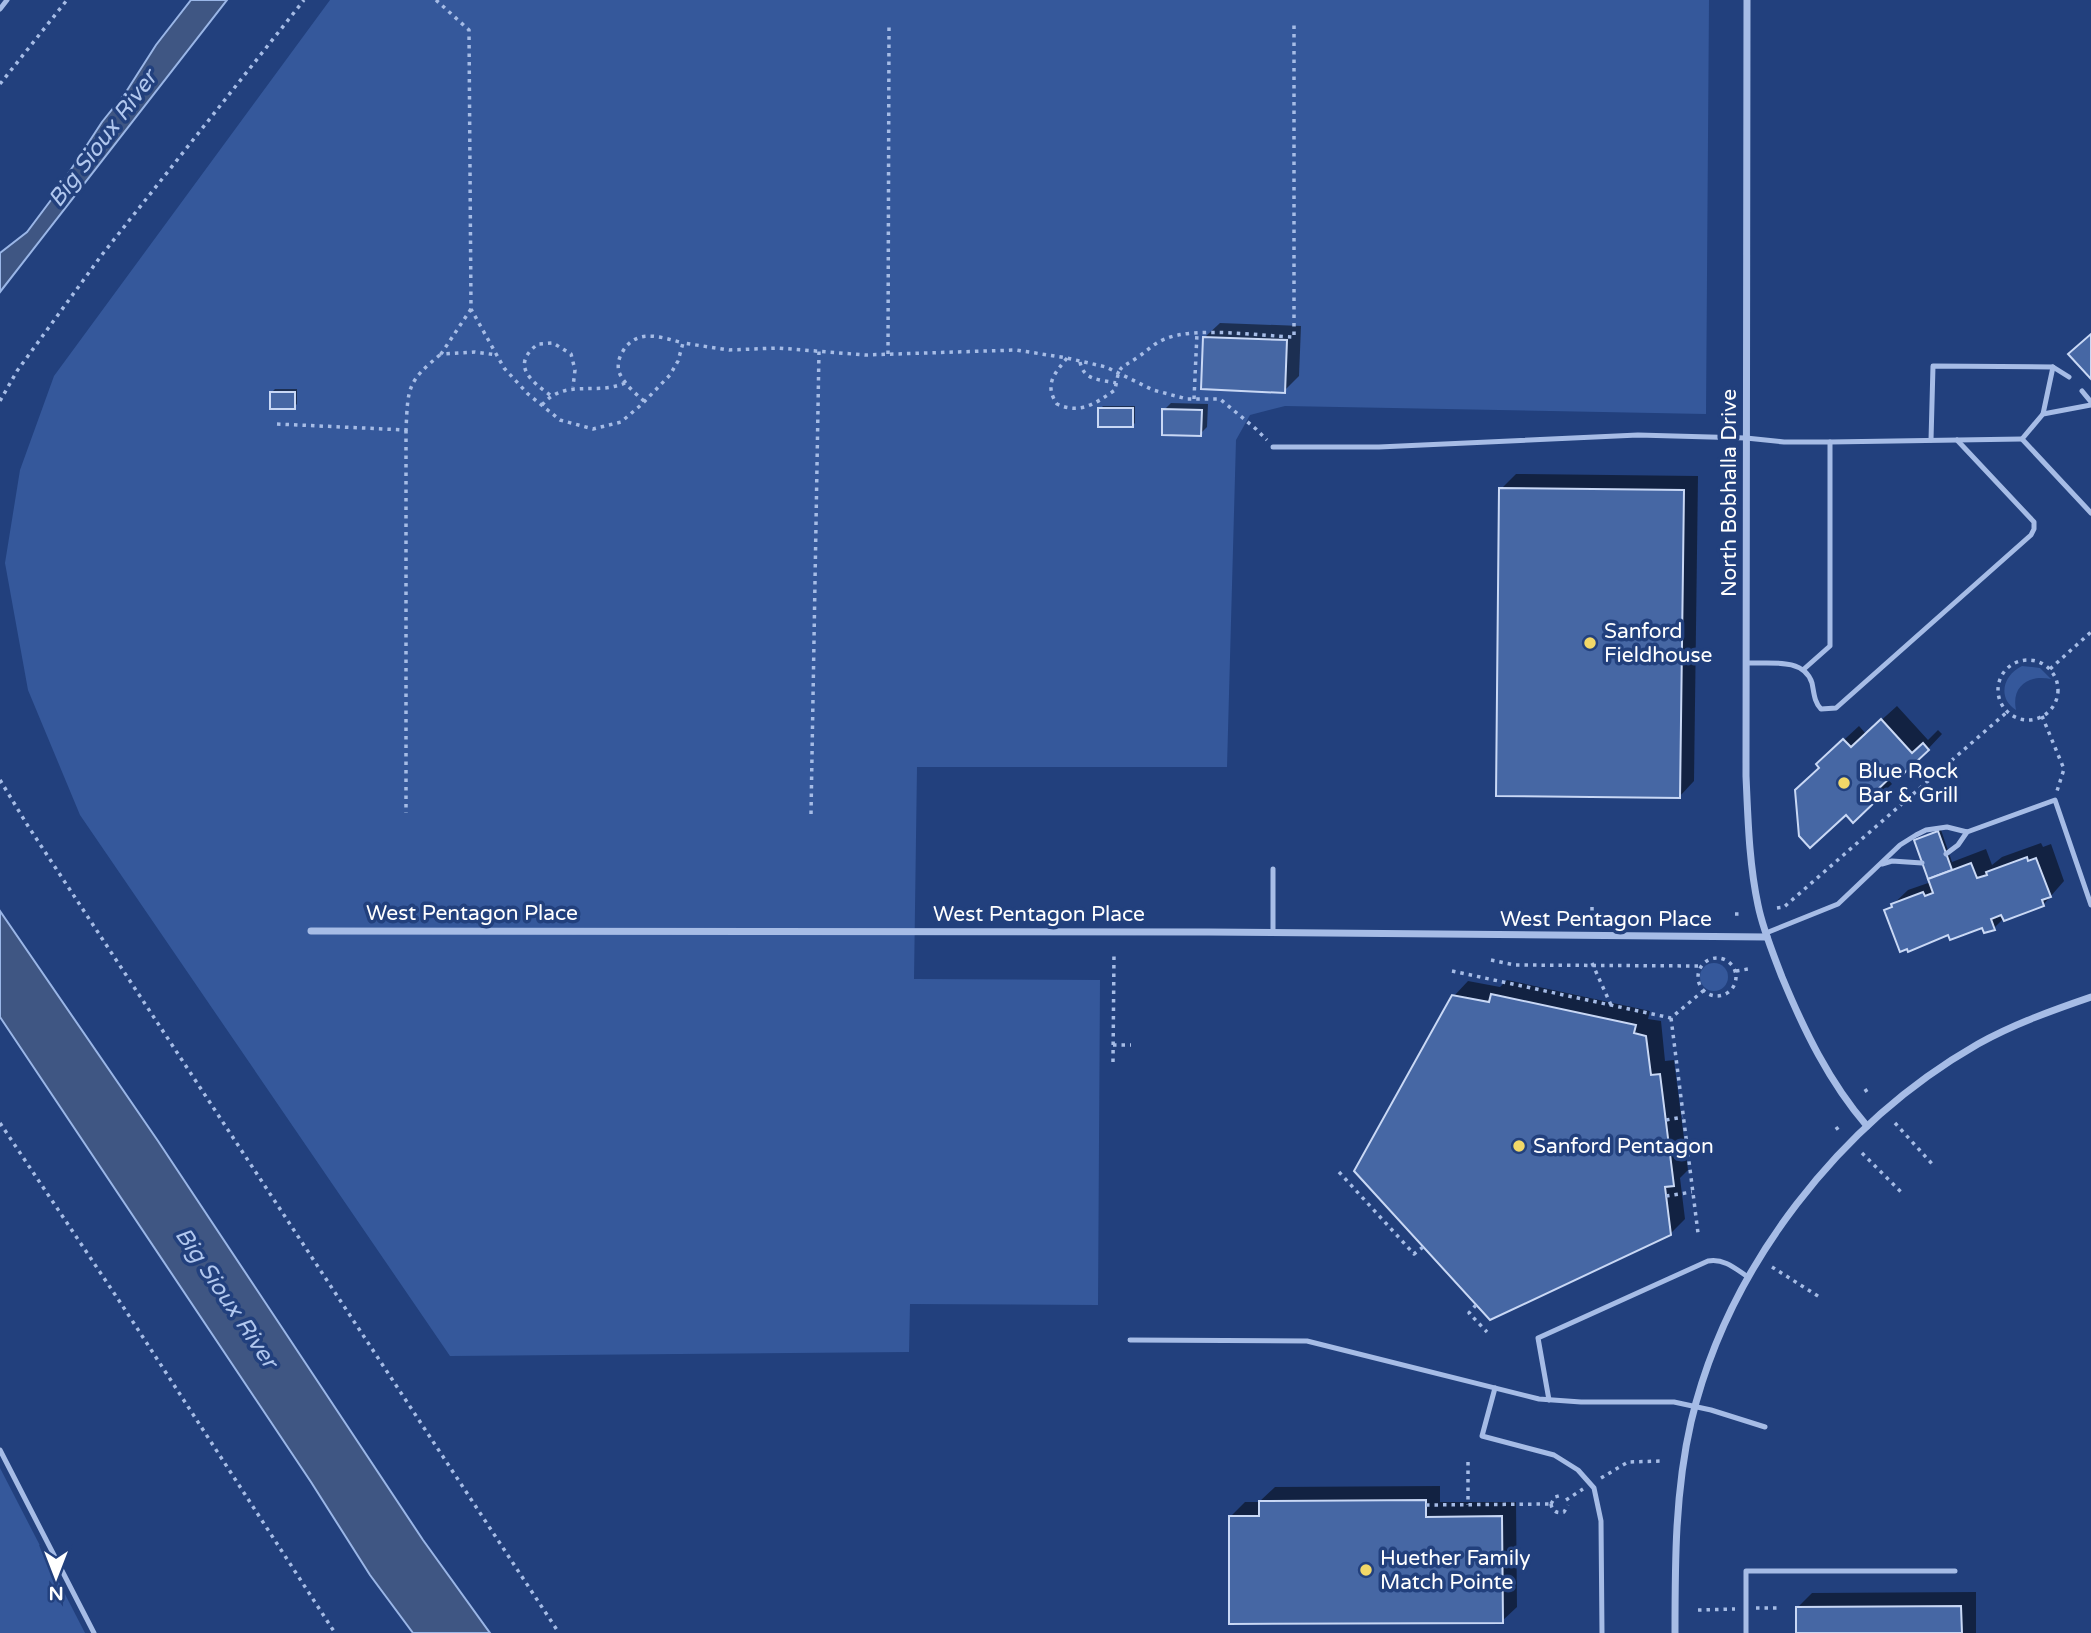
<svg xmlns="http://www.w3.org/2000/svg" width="2091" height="1633" font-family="'Varela Round',sans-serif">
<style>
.green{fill:#35589b}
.water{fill:#3f5683;stroke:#9ab6e7;stroke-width:2}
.shadow{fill:#0007}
.building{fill:#4667a4;stroke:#c9d8f5;stroke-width:2}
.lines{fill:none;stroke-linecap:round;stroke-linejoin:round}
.path{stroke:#a6bce6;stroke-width:3.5;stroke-dasharray:3.5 5;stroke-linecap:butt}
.service{stroke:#a6bce6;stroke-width:5}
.minor{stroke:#a6bce6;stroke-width:7}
.poi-dot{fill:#f2d868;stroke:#22407d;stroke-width:2.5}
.labels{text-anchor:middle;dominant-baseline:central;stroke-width:7;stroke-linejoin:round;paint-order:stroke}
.street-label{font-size:21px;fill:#fff;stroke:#22407d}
.poi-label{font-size:21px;fill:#fff;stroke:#22407d;text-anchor:start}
.water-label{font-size:23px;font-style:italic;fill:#b1c7ee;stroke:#22407d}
</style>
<rect width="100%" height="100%" fill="#22407d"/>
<g class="green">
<path d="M 330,0 L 1709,0 L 1706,414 L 1285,406 L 1250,415 L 1236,440 L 1227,767 L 917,767 L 914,979 L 1100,980 L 1098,1305 L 910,1304 L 909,1352 L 450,1356 L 80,815 L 28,690 L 5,563 L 20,470 L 54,376 Z"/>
<path d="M 2022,666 L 2040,668 L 2051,679 C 2029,674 2011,686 2016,710 C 1997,698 2003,675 2022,666 Z"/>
<circle cx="1714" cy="977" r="14"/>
<path d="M 0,1468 L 85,1633 L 0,1633 Z"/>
</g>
<g class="water">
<path d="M 191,0 L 227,0 L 0,292 L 0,253 L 27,232 L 51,200 L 102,122 L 126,92 L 156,45 Z"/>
<path d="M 0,911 L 158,1141 L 423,1540 L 490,1633 L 413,1633 L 370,1575 L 311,1482 L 0,1017 Z"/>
</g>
<g class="shadow">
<path d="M 1220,323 L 1301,326 L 1299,376 L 1284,391 L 1205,337 Z"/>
<path d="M 275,389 L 297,389 L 297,404 L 294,407 L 272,392 Z"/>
<path d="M 1171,403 L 1208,404 L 1207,427 L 1200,434 L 1164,410 Z"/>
<path d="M 1103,406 L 1135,406 L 1135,423 L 1132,426 L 1100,409 Z"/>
<path d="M 1516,474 L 1698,476 L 1694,781 L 1680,796 L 1501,489 Z"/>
<path d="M 1897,706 L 1928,740 L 1938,730 L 1942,734 L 1928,749 L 1897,769 L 1887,778 L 1892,784 L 1853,821 L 1821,767 L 1833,750 L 1859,726 L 1866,734 Z"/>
<path d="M 1941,830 L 1952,862 L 1986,849 L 1992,865 L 2002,857 L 2041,843 L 2043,847 L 2051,844 L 2064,881 L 2043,905 L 2004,918 L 1994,928 L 1983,926 L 1949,932 L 1886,911 L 1908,890 L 1931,882 L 1916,840 Z"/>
<path d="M 1507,980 L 1650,1011 L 1648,1019 L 1661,1021 L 1665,1061 L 1674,1060 L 1688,1170 L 1680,1178 L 1685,1219 L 1670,1234 L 1454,996 L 1468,981 L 1500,987 Z"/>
<path d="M 1440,1486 L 1440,1502 L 1516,1502 L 1517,1607 L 1502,1621 L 1230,1517 L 1245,1502 L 1259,1502 L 1275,1487 Z"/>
<path d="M 1976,1592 L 1976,1633 L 1797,1633 L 1797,1608 L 1812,1593 Z"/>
</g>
<g class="building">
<path d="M 2091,334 L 2091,379 L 2068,354 Z"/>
<path d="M 1203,337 L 1287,340 L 1285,393 L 1201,389 Z"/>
<rect x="270" y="392" width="25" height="17"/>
<rect x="1098" y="408" width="35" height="19"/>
<path d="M 1162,409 L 1202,410 L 1201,436 L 1162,435 Z"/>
<path d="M 1499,488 L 1684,490 L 1680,798 L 1496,796 Z"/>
<path d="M 1881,719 L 1912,753 L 1923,743 L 1929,750 L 1901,776 L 1897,771 L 1873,794 L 1878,799 L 1853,823 L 1846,815 L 1810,848 L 1799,836 L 1795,790 L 1819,768 L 1816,764 L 1843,739 L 1851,747 Z"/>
<path d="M 1938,831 L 1952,870 L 1928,879 L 1914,840 Z"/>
<path d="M 2027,857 L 2028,861 L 2036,858 L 2051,897 L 2042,900 L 2044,906 L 2004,921 L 2001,915 L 1991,919 L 1995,930 L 1984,933 L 1982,928 L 1950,940 L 1948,935 L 1908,952 L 1907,949 L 1900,952 L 1884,910 L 1892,907 L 1891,904 L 1923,892 L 1925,896 L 1933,893 L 1928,879 L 1971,863 L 1977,878 L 1987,875 L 1986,872 Z"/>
<path d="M 1491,994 L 1636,1025 L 1634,1033 L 1646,1036 L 1651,1075 L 1660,1074 L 1674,1186 L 1665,1187 L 1671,1235 L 1490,1320 L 1354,1171 L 1452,995 L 1489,1002 Z"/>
<path d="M 1426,1500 L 1426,1517 L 1502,1516 L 1503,1623 L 1229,1624 L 1229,1516 L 1259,1516 L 1259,1501 Z"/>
<path d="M 1961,1606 L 1962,1633 L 1796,1633 L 1796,1607 Z"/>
</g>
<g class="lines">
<g class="path">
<path d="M 436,0 L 469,30 L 471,309 L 504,368 L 528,394 L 560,420 L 593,429 L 621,422 L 641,405 L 670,375 L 678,361 L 683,343 L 729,350 L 778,348 L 865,355 L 1016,350 L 1067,358 L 1106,367 L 1153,390 L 1187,399 L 1220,399 L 1256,429 L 1267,440"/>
<path d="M 0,84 L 67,0"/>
<path d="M 471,309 L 441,354 L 475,352 L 497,355"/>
<path d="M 888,354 L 889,26"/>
<path d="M 1067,358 C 1054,374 1044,385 1057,404 C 1080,415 1096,403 1115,390 C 1120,363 1118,371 1138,357 C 1147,351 1154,343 1165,339 C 1195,326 1260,336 1294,337 L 1294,23"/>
<path d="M 1080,362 C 1084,381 1099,379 1116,383"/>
<path d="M 550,395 C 531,381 510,365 538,344 L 553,343 L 571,354 L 575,370 L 573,387"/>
<path d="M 1194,399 L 1197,333"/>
<path d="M 0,401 L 17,371 L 101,256 L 304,0"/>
<path d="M 644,401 C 635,393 624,384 619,372 C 617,365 619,357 623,351 C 637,328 661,337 683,343"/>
<path d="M 542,405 C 565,378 595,396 625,383"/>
<path d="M 277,424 L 406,430 C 408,387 407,382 441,354"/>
<path d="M 406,430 L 406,813"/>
<circle cx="2028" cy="690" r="30"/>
<path d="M 2050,669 L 2091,632"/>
<path d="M 2042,716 L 2064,769 L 2057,791"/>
<path d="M 0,780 L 28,826 L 559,1633"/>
<path d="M 811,814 L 819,350"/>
<path d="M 1777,908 L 1784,907 L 2007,712"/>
<path d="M 1735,914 L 1740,914"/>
<path d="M 1592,919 L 1592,907"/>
<circle cx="1717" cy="977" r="19"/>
<path d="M 1491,960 L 1515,965 L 1701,966"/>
<path d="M 1592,963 L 1611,1005"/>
<path d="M 1452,971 L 1671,1018 L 1703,991"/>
<path d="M 1736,971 L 1748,969"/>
<path d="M 1671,1018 L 1698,1233"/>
<path d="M 1113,1045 L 1131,1045"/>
<path d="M 1113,1062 L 1114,953"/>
<path d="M 1865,1089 L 1867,1092"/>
<path d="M 1666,1120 L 1683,1117"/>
<path d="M 0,1123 L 122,1305 L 335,1633"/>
<path d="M 1895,1123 L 1934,1166"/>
<path d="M 1836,1127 L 1839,1131"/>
<path d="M 1862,1153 L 1903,1194"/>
<path d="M 1339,1172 L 1414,1254 L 1423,1247"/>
<path d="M 1666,1196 L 1692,1192"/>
<path d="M 1772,1267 L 1821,1298"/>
<path d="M 1476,1305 L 1469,1313 L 1487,1332"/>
<path d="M 1468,1462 L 1468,1505"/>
<path d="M 1601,1478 L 1628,1462 L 1661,1461"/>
<path d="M 1566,1500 L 1583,1489"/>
<path d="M 1551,1504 C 1552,1511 1557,1514 1564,1512 L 1568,1505"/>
<path d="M 1551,1504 L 1555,1497 L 1562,1495"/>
<path d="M 1426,1505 L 1551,1504"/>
<path d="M 1756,1608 L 1778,1608"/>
<path d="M 1698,1610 L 1735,1609"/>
</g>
<g class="service">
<path d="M 0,9 L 7,0"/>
<path d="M 2053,367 L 2069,377"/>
<path d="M 2082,391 L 2091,402"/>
<path d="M 2091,405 L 2043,414 L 2022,439 L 2091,513"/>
<path d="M 1931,440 L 1933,366 L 2053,367 L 2043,414"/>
<path d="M 1830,442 L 2022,439"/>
<path d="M 1273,447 L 1379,447 L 1638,435 L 1746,438 L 1784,442 L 1830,442 L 1830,646 L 1804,669"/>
<path d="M 1746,663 C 1768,664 1804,657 1812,683 C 1814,692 1814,702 1821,709 L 1836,708 L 2031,535 L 2034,529 L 2034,522 L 1957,440"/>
<path d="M 1946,854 L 1958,845 L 1967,832"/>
<path d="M 1882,864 L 1892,861 L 1922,863"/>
<path d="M 1273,933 L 1273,869"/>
<path d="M 1766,933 L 1838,904 L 1900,845 L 1916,835 L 1926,830 L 1947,827 L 1967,832 L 2055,800 L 2091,905"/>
<path d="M 1130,1340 L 1307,1341 L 1539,1399 L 1581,1402 L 1674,1402 L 1711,1410 L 1765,1427"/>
<path d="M 1495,1388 L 1482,1436 L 1554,1455 L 1578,1470 L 1594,1488 L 1601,1521 L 1602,1633"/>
<path d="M 1549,1400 L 1538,1338 L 1708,1261 C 1724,1258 1736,1269 1748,1277"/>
<path d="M 0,1450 L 94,1633"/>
<path d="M 1746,1633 L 1746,1571 L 1955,1571"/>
</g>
<g class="minor">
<path d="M 1747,0 L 1746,776 C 1748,819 1749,863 1758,905 C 1763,930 1773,953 1782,977 C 1804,1030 1829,1082 1867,1126"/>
<path d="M 311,931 L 1209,932 L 1767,937"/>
<path d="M 1675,1633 C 1675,1562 1675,1492 1691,1422 C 1728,1266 1840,1123 1978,1044 C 2014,1024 2053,1010 2091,997"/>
</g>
</g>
<g class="poi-dot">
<circle cx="1590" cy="643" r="7"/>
<circle cx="1844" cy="783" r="7"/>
<circle cx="1519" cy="1146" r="7"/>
<circle cx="1366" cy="1570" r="7"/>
</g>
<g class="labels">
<g class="street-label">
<text transform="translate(1729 493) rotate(-90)">North Bobhalla Drive</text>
<text x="472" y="913">West Pentagon Place</text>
<text x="1039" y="914">West Pentagon Place</text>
<text x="1606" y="919">West Pentagon Place</text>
</g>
<g class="poi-label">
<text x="1604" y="631">Sanford<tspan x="1604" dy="24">Fieldhouse</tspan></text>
<text x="1858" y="771">Blue Rock<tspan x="1858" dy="24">Bar &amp; Grill</tspan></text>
<text x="1533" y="1146">Sanford Pentagon</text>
<text x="1380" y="1558">Huether Family<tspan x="1380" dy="24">Match Pointe</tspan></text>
</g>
<g class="water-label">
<text transform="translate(103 139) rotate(-53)">Big Sioux River</text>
<text transform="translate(226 1298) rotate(56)">Big Sioux River</text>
</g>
</g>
<g transform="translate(56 1577) rotate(180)" stroke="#22407d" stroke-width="5" paint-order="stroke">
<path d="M0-5L12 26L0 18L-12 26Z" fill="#ffffff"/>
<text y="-10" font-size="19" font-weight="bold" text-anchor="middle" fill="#ffffff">N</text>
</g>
</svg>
